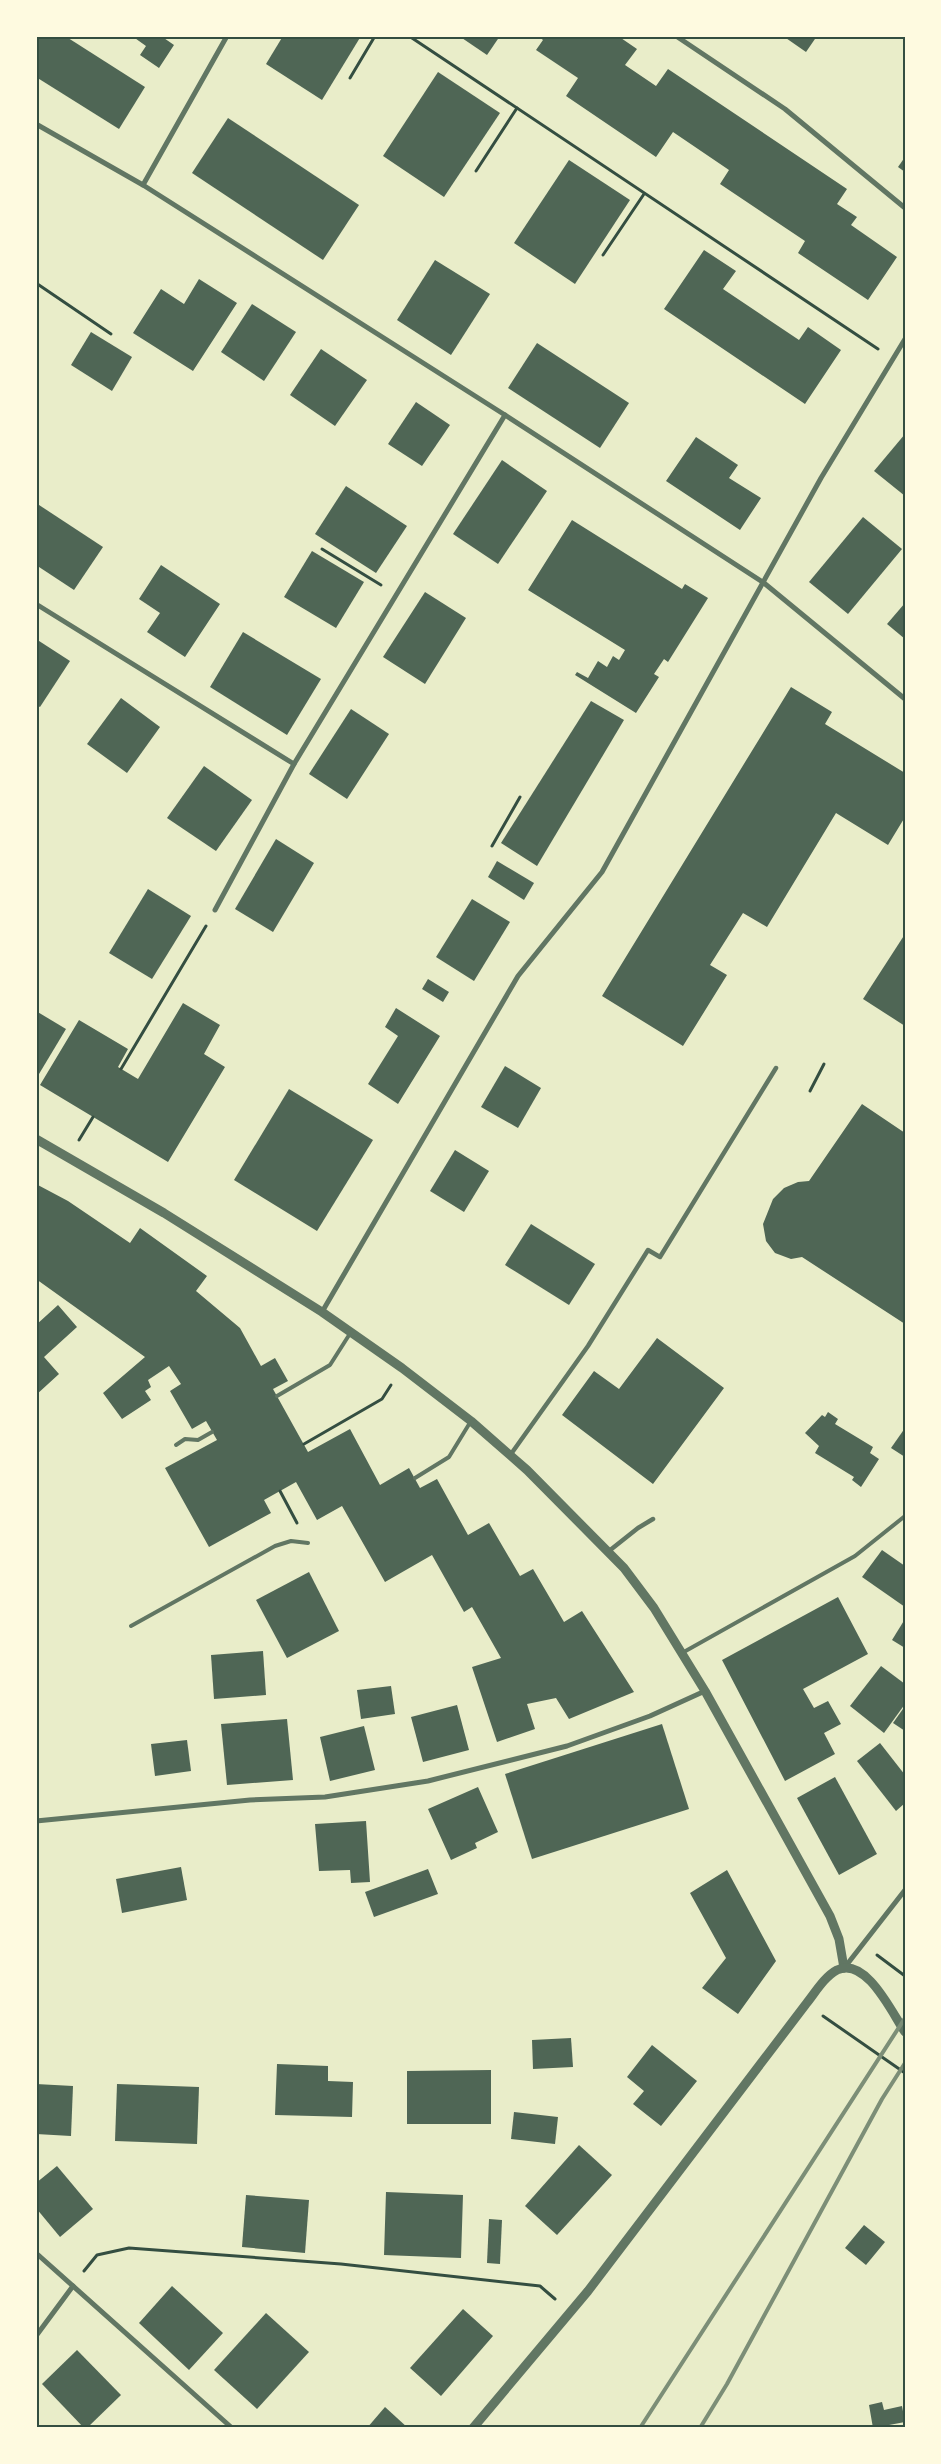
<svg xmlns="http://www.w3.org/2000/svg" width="941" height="2464" font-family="Poppins,sans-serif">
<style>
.building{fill:#4f6655}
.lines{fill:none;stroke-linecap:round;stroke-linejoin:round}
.path{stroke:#344e41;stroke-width:3}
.service{stroke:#617663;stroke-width:4}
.pedestrian{stroke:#617663;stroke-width:4.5}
.minor{stroke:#617663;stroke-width:5}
.tertiary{stroke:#617663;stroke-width:9}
.rail{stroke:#7c8e77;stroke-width:4}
.neatline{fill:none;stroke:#344e41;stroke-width:2}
</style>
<rect width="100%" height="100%" fill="#e9edc9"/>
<g class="building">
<path d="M 36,36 L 65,36 L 145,87 L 119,129 L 36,77 Z"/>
<path d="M 132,36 L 161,36 L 174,45 L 159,68 L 140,55 L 146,46 Z"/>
<path d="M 283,36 L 361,36 L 322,100 L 266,64 Z"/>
<path d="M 459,36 L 500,36 L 487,55 Z"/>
<path d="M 538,36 L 618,36 L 637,49 L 625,65 L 656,86 L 668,69 L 847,189 L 837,204 L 857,217 L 851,225 L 897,257 L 868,300 L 798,253 L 805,241 L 720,184 L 729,170 L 673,132 L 656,157 L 566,96 L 578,78 L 536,50 L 543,40 Z"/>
<path d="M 783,36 L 817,36 L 806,52 Z"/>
<path d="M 438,72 L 500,113 L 444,197 L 383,156 Z"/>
<path d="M 228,118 L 359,205 L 323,260 L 192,173 Z"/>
<path d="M 905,157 L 905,172 L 898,167 Z"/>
<path d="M 569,160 L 630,200 L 575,284 L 514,243 Z"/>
<path d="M 704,250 L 736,271 L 723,289 L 799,340 L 808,327 L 841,350 L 805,404 L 664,309 Z"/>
<path d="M 435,260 L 490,294 L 451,355 L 397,320 Z"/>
<path d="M 199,279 L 237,303 L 193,371 L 133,333 L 161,289 L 184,304 Z"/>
<path d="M 252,304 L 296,332 L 264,381 L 221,352 Z"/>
<path d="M 91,332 L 132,357 L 112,391 L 71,365 Z"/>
<path d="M 537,343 L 629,403 L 600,448 L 508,388 Z"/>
<path d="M 321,349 L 367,380 L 335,426 L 290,395 Z"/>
<path d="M 416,402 L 450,425 L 422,466 L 388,444 Z"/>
<path d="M 905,434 L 905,496 L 874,471 Z"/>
<path d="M 696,437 L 738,465 L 729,478 L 761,498 L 740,530 L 666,481 Z"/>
<path d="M 502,460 L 547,491 L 498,564 L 453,534 Z"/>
<path d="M 346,486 L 407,526 L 376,573 L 315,534 Z"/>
<path d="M 36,503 L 103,547 L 74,590 L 36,565 Z"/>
<path d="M 863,517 L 902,549 L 848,614 L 809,582 Z"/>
<path d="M 572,520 L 682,589 L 685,584 L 708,598 L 668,662 L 664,659 L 654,674 L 659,677 L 636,713 L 575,675 L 577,672 L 588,678 L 598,661 L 607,667 L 613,656 L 619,660 L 625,650 L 528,590 Z"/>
<path d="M 312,551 L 364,582 L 336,628 L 284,597 Z"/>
<path d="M 161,565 L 220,604 L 185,657 L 147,632 L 160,613 L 139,599 Z"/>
<path d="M 425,592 L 466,618 L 425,684 L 383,657 Z"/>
<path d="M 905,603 L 905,639 L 887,624 Z"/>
<path d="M 243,632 L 321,679 L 287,735 L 210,687 Z"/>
<path d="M 36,639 L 70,661 L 40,707 L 36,705 Z"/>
<path d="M 791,687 L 832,712 L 825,724 L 905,773 L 905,817 L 888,845 L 836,813 L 767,927 L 743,913 L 710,965 L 727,975 L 683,1046 L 602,996 Z"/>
<path d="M 121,698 L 160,727 L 127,773 L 87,744 Z"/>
<path d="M 591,701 L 624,720 L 537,866 L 501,843 Z"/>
<path d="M 351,709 L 389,734 L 347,799 L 309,774 Z"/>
<path d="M 204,766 L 252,800 L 216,851 L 167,818 Z"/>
<path d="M 276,839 L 314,863 L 273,932 L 235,909 Z"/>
<path d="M 497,861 L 534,883 L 524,900 L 488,877 Z"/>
<path d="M 148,889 L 191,916 L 152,979 L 109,953 Z"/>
<path d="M 472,899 L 510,922 L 474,981 L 436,957 Z"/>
<path d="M 905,934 L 905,1026 L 863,999 Z"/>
<path d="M 428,979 L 449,992 L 443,1002 L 422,989 Z"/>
<path d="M 183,1003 L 220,1025 L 204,1054 L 225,1067 L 168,1162 L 40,1085 L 79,1020 L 128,1049 L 118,1067 L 138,1079 Z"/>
<path d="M 396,1008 L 440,1036 L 398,1104 L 368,1084 L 398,1036 L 385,1027 Z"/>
<path d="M 36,1011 L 66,1029 L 36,1079 Z"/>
<path d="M 505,1066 L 541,1088 L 518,1128 L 481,1107 Z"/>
<path d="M 289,1089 L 373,1140 L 317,1231 L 234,1180 Z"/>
<path d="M 862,1104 L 905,1133 L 905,1324 L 802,1257 L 791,1259 L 775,1253 L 766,1241 L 763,1224 L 773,1199 L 784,1188 L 798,1182 L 809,1181 Z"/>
<path d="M 455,1150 L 489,1171 L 464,1212 L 430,1191 Z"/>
<path d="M 36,1184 L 68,1201 L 130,1243 L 140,1228 L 207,1276 L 196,1291 L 240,1328 L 261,1366 L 275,1358 L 288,1381 L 273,1389 L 308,1452 L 350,1429 L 380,1485 L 409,1468 L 420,1488 L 437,1479 L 468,1535 L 489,1523 L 520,1576 L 533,1569 L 564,1622 L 582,1611 L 634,1692 L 569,1719 L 556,1698 L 527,1704 L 535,1729 L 497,1742 L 472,1667 L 501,1658 L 472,1607 L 464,1612 L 432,1555 L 385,1582 L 342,1506 L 317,1520 L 296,1482 L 264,1500 L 271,1513 L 209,1547 L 165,1468 L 217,1440 L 206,1421 L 192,1429 L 170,1391 L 181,1384 L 169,1366 L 148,1380 L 151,1387 L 145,1391 L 151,1400 L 122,1419 L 103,1393 L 145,1357 L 36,1279 Z"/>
<path d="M 531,1224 L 595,1264 L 569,1305 L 505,1265 Z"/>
<path d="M 58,1305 L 77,1327 L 44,1357 L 59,1374 L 36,1395 L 36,1325 Z"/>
<path d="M 657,1338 L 724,1388 L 653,1484 L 562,1415 L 594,1371 L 619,1389 Z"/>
<path d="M 828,1412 L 838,1419 L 835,1424 L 873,1447 L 870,1453 L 879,1459 L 861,1487 L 852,1480 L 854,1477 L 815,1453 L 819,1446 L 805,1433 L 822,1415 L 825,1417 Z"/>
<path d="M 905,1428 L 905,1457 L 891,1448 Z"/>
<path d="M 882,1550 L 905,1566 L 905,1607 L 862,1577 Z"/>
<path d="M 309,1572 L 339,1631 L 287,1658 L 256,1600 Z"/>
<path d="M 838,1597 L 868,1654 L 803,1689 L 814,1708 L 828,1701 L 841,1724 L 824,1733 L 835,1754 L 785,1781 L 722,1660 Z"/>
<path d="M 905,1619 L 905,1648 L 892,1640 Z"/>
<path d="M 263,1651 L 266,1695 L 214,1699 L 211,1655 Z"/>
<path d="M 881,1666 L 905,1684 L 905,1704 L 884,1733 L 850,1706 Z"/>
<path d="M 391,1686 L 395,1714 L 361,1719 L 357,1690 Z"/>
<path d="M 457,1705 L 469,1750 L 423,1762 L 411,1717 Z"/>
<path d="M 905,1706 L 905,1731 L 893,1723 Z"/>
<path d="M 287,1719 L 293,1780 L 227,1785 L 221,1724 Z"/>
<path d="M 662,1724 L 689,1809 L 532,1859 L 505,1774 Z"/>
<path d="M 364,1726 L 375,1770 L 330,1781 L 320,1737 Z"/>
<path d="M 187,1740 L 191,1771 L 155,1776 L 151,1744 Z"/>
<path d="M 880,1743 L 905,1775 L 905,1803 L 896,1811 L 857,1761 Z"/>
<path d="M 835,1777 L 877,1854 L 839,1875 L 797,1798 Z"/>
<path d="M 478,1787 L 498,1832 L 475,1843 L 477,1848 L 451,1860 L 428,1809 Z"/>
<path d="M 366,1821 L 370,1882 L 351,1883 L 350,1870 L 319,1871 L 315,1824 Z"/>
<path d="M 181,1867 L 187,1900 L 122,1913 L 116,1879 Z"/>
<path d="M 428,1869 L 438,1894 L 374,1917 L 365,1892 Z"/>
<path d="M 727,1870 L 776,1961 L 738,2014 L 702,1988 L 726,1958 L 690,1893 Z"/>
<path d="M 571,2038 L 573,2067 L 533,2069 L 532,2040 Z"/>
<path d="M 652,2045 L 697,2081 L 661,2126 L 633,2104 L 644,2091 L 627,2077 Z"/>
<path d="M 277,2064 L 328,2066 L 328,2081 L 353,2082 L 352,2117 L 275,2115 Z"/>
<path d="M 491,2070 L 491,2124 L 407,2124 L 407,2071 Z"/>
<path d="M 36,2084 L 73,2086 L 71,2136 L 36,2134 Z"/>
<path d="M 117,2084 L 199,2087 L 197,2144 L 115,2141 Z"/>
<path d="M 514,2112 L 558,2117 L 555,2144 L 511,2139 Z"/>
<path d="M 579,2145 L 612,2175 L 557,2235 L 525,2206 Z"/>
<path d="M 57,2166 L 93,2209 L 60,2237 L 36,2208 L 36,2183 Z"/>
<path d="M 386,2192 L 463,2195 L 461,2258 L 384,2255 Z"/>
<path d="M 246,2195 L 309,2200 L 305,2253 L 242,2247 Z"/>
<path d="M 489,2219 L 502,2220 L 500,2264 L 487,2263 Z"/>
<path d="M 864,2225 L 885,2242 L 866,2265 L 845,2248 Z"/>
<path d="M 172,2286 L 223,2333 L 189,2370 L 139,2323 Z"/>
<path d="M 463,2309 L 493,2336 L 441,2396 L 410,2368 Z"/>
<path d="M 266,2313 L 309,2352 L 257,2409 L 214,2370 Z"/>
<path d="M 77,2350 L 121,2395 L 87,2428 L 84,2428 L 42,2384 Z"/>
<path d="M 882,2402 L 884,2410 L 902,2406 L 905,2422 L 873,2428 L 869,2405 Z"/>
<path d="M 385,2407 L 408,2428 L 367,2428 Z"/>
</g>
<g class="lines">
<g class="path">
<path d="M 409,36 L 878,349"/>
<path d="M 350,78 L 375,36"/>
<path d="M 476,171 L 517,108"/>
<path d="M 603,255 L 644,194"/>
<path d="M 36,283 L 111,334"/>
<path d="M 322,549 L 381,585"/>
<path d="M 492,846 L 520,797"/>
<path d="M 121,1069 L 206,926"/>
<path d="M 810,1091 L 824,1064"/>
<path d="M 79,1140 L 93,1117"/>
<path d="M 304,1444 L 382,1399 L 391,1385"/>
<path d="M 280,1491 L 297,1523"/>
<path d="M 877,1955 L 905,1976"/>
<path d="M 823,2016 L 905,2073"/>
<path d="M 84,2271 L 97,2255 L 129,2248 L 341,2264 L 540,2286 L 555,2299"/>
</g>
<g class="service">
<path d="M 277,1396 L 330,1365 L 351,1332"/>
<path d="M 176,1445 L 185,1439 L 198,1440 L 212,1432"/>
<path d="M 415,1478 L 449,1457 L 471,1421"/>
<path d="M 131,1626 L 275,1546 L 291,1541 L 308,1543"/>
<path d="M 682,1653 L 855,1556 L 905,1516"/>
</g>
<g class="pedestrian">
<path d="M 511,1454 L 588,1346 L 648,1250 L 660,1257 L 776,1068"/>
<path d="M 609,1551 L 638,1528 L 653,1519"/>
</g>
<g class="minor">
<path d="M 676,36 L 785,109 L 905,208"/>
<path d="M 36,124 L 143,185 L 505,415 L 764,583 L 905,699"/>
<path d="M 143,185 L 227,36"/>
<path d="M 36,604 L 294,764"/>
<path d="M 215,910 L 294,764 L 505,415"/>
<path d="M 322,1312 L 518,976 L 602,872 L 821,478 L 905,339"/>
<path d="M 36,1821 L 250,1800 L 325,1797 L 428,1781 L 567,1746 L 650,1716 L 705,1691"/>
<path d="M 845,1967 L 905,1890"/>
<path d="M 36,2253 L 232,2428"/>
<path d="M 36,2336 L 73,2286"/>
</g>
<g class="tertiary">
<path d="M 36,1139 L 164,1213 L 322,1312 L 402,1368 L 471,1421 L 527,1470 L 624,1568 L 654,1608 L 705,1691 L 830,1916 L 839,1939 L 844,1968"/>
<path d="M 473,2428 L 588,2291 L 806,2004 C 815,1993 824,1977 837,1970 C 866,1956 892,2013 905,2032"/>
</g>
<g class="rail">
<path d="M 640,2428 L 905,2018"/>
<path d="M 700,2428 L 727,2384 L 882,2099 L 905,2063"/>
</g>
</g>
<rect width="941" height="2464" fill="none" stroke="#fefae0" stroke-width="75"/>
<rect x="38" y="38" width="866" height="2388" class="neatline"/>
</svg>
